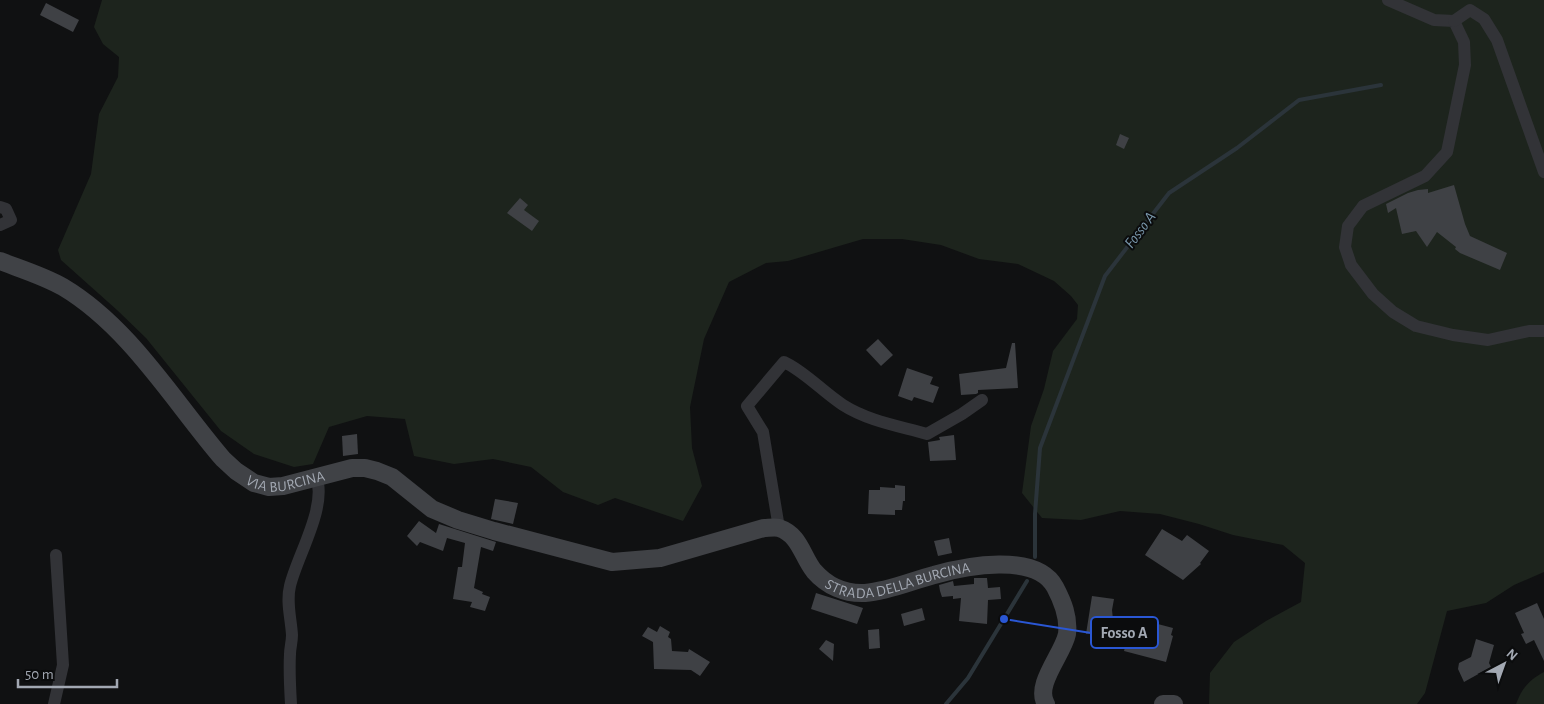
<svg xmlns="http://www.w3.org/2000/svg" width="1544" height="704" font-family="'Alegreya Sans',sans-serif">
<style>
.green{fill:#1d241d}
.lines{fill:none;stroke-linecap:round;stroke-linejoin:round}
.stream{stroke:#2b343a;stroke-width:4}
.building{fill:#3f4145}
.street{stroke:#323337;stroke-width:12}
.secondary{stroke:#404246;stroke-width:18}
.labels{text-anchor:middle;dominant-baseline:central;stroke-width:4;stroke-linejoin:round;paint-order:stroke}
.street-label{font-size:15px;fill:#a2a8b2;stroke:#0b0c0d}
.water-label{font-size:16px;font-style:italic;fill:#7a98ac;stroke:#0b0c0d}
.leader{fill:none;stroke:#2a57d4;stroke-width:2}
.callout-dot{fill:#2a57d4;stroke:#0b0c0d;stroke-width:2}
.callout{fill:#0b0c0d;stroke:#2a57d4;stroke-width:2}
.callout-label{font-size:16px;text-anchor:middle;font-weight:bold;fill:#a2a8b2}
</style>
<rect width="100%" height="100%" fill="#101112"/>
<g class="green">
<path d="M 102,0 L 1544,0 L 1544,572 L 1514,585 L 1486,603 L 1447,611 L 1425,693 L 1417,704 L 1209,704 L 1210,673 L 1234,642 L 1266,621 L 1301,602 L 1305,563 L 1283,545 L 1233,535 L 1199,524 L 1160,514 L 1120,511 L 1081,520 L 1042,518 L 1022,493 L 1031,426 L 1044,389 L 1053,351 L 1077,319 L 1078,305 L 1071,296 L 1054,281 L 1018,264 L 979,259 L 941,245 L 902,239 L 863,239 L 788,261 L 766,263 L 729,282 L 704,339 L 690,407 L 692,448 L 702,486 L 683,521 L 615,498 L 598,505 L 563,492 L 531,467 L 493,459 L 454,464 L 414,456 L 405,419 L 367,416 L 329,427 L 313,464 L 294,467 L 254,454 L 221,431 L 146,338 L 117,310 L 61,260 L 58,250 L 91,174 L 99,114 L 118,77 L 119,57 L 103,44 L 94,27 Z"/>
<path d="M 1544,672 L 1544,704 L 1516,704 C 1522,688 1529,680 1544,672 Z"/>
</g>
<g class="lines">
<g class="stream">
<path d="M 1035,557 L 1035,514 L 1040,448 L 1105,276 L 1169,193 L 1237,148 L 1299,100 L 1381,85"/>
<path d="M 946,704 L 968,678 L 1027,581"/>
</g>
</g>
<g class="building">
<path d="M 46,3 L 79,20 L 73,32 L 40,15 Z"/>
<path d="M 1120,134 L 1129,138 L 1124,149 L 1116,145 Z"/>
<path d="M 1454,185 L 1465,224 L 1470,236 L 1507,253 L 1500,270 L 1460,253 L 1455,249 L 1456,247 L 1437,232 L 1427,247 L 1416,231 L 1402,234 L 1396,208 L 1388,213 L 1386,204 L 1408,193 L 1418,190 L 1428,189 L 1428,193 Z"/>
<path d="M 520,198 L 528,205 L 524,210 L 539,221 L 532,231 L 507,213 Z"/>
<path d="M 878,339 L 893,355 L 881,366 L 866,350 Z"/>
<path d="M 1012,343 L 1015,343 L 1018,388 L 978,390 L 978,393 L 976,394 L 961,395 L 959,374 L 1006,368 Z"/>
<path d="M 907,368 L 933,377 L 930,384 L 939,387 L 933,403 L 914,397 L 912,401 L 898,396 Z"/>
<path d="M 357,434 L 358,454 L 343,456 L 342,436 Z"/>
<path d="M 954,435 L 956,460 L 930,461 L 928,442 L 940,440 L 939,437 Z"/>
<path d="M 895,485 L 905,486 L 905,501 L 903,501 L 902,510 L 895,510 L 895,515 L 868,514 L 869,490 L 880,490 L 880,487 L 895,488 Z"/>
<path d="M 495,499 L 518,503 L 513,524 L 491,519 Z"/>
<path d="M 419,521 L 436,533 L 439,524 L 496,542 L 493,551 L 481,547 L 474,588 L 483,592 L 482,594 L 490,597 L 485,611 L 470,607 L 472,602 L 453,599 L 458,567 L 462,567 L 465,543 L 447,538 L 443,551 L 420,542 L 417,546 L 407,536 Z"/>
<path d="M 1162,529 L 1182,541 L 1187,535 L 1209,551 L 1200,563 L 1201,564 L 1183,580 L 1145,555 Z"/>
<path d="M 949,538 L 952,553 L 938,556 L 934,541 Z"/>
<path d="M 974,578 L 987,578 L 988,588 L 1000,587 L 1001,599 L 988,600 L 987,624 L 959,621 L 961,598 L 953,599 L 953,596 L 942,597 L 940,591 L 939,585 L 953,581 L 954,586 L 974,584 Z"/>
<path d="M 816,593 L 863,608 L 857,624 L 811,609 Z"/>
<path d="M 1092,596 L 1114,599 L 1112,610 L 1114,629 L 1086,634 Z"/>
<path d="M 1537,603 L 1544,619 L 1544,661 L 1534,640 L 1526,644 L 1521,634 L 1524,633 L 1515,613 Z"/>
<path d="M 922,608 L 925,620 L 904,626 L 901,614 Z"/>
<path d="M 1135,618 L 1173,628 L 1171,635 L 1173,636 L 1166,662 L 1124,651 L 1131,625 L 1133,626 Z"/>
<path d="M 660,626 L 670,632 L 668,637 L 671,639 L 672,651 L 688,652 L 689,649 L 710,662 L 700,676 L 691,670 L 654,669 L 653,642 L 642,636 L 648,627 L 657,632 Z"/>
<path d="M 879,629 L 880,648 L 869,649 L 868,630 Z"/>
<path d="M 1476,639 L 1494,645 L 1489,663 L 1491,667 L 1464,682 L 1458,669 L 1459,663 L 1471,657 Z"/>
<path d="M 826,640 L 834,644 L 833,661 L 819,649 Z"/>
</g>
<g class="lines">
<g class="street">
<path d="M 1388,0 L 1434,20 L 1454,21 L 1464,42 L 1465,65 L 1447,152 L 1425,176 L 1363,206 L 1348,226 L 1345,247 L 1351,265 L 1373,294 L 1393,312 L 1416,326 L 1453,335 L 1488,340 L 1529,331 L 1544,331"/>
<path d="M 1454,21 L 1470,10 L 1484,19 L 1497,40 L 1544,172"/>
<path d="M 0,207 L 6,209 L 11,220 L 0,225"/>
<path d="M 779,528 L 763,432 L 747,406 L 784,362 C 804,371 823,392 843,405 C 868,421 899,426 927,434 L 962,414 L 982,400"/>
<path d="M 54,704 L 63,665 L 56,555"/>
<path d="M 291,704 C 290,687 289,671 290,654 C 290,648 292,642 292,635 C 291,618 286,602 290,586 C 297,556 328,506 316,476"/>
</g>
<g class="secondary">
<path id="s1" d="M 0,261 C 21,269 44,276 63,287 C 130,327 174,402 223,459 L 236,471 L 254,483 L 269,487 L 283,486 L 352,468 L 365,468 L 377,471 L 392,477 L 432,509 L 458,520 L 494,531 L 612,562 L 660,558 L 764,528 C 768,528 775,527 779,528 C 800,535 802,556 814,571 C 827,586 845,594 865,593 C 889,591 911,581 934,575 C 965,566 1036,552 1055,587 C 1063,602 1069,617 1067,634 C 1063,654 1034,685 1046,704"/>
<path d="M 1163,704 L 1174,704"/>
</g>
</g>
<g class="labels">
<g class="street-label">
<text stroke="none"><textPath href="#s1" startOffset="376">VIA BURCINA</textPath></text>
<text stroke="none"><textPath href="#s1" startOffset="1045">STRADA DELLA BURCINA</textPath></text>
</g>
<g class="water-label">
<text transform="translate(1140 230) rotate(-53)">Fosso A</text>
</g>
</g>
<path class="leader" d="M1004 619L1091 633"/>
<circle class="callout-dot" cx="1004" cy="619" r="5"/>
<rect class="callout" x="1091" y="617" width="67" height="31" rx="5"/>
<g class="callout-label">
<text x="1124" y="638">Fosso A</text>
</g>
<g transform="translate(1504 664) rotate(41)" stroke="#0b0c0d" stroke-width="4" paint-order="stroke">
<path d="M0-4L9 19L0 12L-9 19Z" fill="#a2a8b2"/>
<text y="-8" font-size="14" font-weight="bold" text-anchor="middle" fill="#a2a8b2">N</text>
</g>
<path d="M18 679v8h99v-8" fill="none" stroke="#a2a8b2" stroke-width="2.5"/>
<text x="25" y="679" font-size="15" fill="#a2a8b2" stroke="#0b0c0d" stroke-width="4" paint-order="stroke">50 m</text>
</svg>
